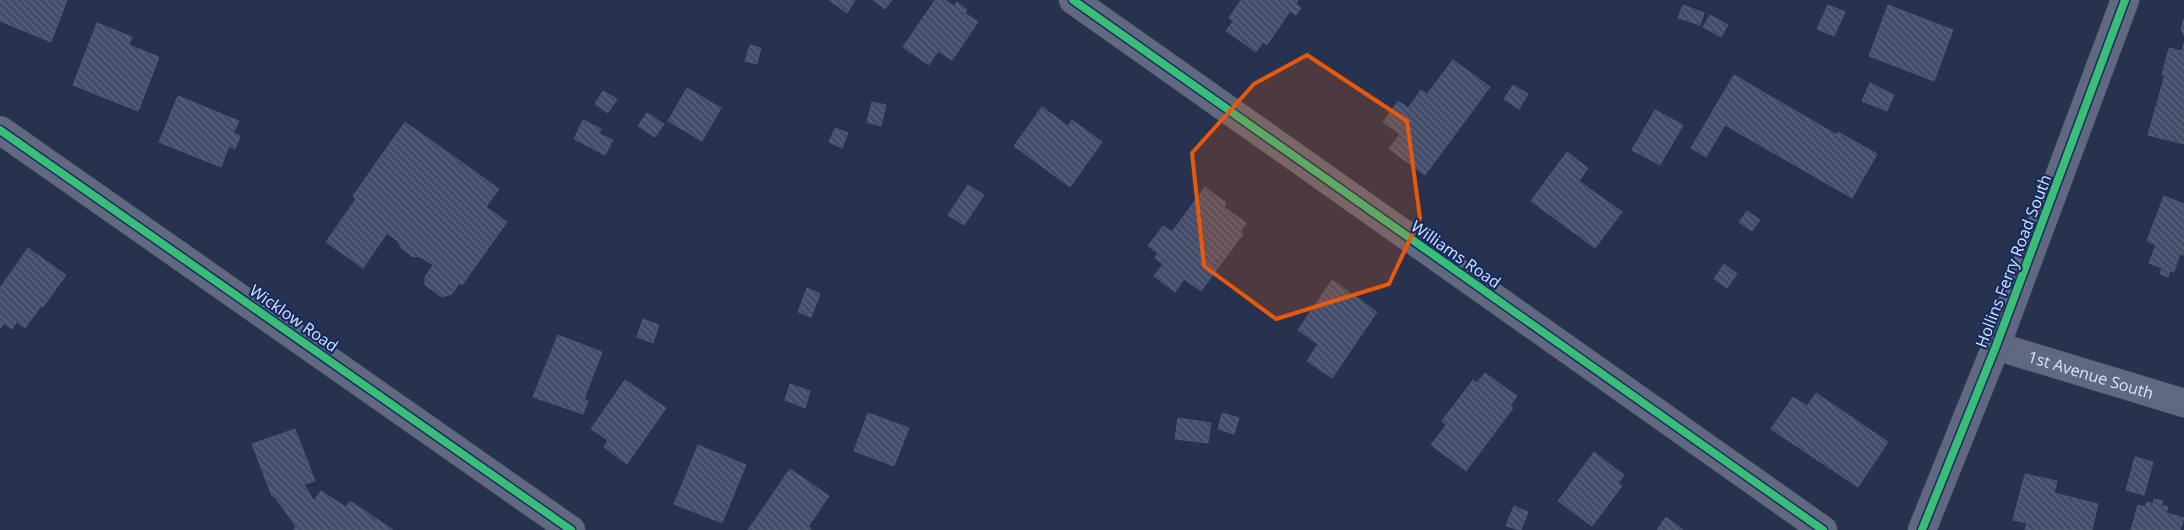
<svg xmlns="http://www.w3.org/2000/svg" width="2184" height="530" font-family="'Open Sans',sans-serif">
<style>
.building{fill:url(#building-back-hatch);stroke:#4f5871}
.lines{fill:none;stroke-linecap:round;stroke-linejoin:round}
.minor-casing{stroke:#444c64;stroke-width:29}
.minor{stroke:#60697f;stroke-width:28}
.cycleway-casing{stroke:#162b60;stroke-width:11}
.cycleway{stroke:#3abd76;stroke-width:8}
.marked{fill:#e8590c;fill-opacity:0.2;stroke:#e8590c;stroke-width:4;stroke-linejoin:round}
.labels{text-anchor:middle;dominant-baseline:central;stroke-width:4.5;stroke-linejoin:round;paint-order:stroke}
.street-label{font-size:16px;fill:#d7e4ff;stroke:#162b60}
</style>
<defs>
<pattern id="building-back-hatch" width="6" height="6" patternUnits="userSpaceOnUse" patternTransform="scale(1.25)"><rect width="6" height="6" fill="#434d69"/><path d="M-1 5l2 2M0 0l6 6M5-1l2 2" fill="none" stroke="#5d6680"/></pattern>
</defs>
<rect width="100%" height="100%" fill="#27324f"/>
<g class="building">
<path d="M 0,0 L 67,0 L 51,42 L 0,21 Z"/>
<path d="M 829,0 L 855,0 L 847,13 Z"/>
<path d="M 873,0 L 892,0 L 885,9 Z"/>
<path d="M 935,0 L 945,0 L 954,6 L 957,2 L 967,10 L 965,13 L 978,22 L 952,60 L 938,51 L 929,65 L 903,47 Z"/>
<path d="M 1241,0 L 1298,0 L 1296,4 L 1301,8 L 1296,15 L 1290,11 L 1267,45 L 1263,42 L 1256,52 L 1226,31 L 1233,21 L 1229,18 Z"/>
<path d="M 1683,5 L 1704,13 L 1700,25 L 1678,18 Z"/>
<path d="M 1828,5 L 1845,12 L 1834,36 L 1817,29 Z"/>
<path d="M 1888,5 L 1953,30 L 1934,81 L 1869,56 Z"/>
<path d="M 1710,15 L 1728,25 L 1721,37 L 1703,27 Z"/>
<path d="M 2184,19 L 2184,35 L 2181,29 Z"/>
<path d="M 97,23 L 132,37 L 129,45 L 159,57 L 138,111 L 73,85 Z"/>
<path d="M 2184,43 L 2184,144 L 2148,135 L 2165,75 L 2162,75 L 2169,48 L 2182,51 Z"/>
<path d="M 750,45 L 761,48 L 757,64 L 745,61 Z"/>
<path d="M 1453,60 L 1490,87 L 1425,175 L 1389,149 L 1400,134 L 1383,122 L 1398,101 L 1408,108 L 1421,90 L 1427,94 Z"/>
<path d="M 1734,75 L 1837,135 L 1838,132 L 1877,154 L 1852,198 L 1725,125 L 1706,157 L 1691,148 Z"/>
<path d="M 1870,83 L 1894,95 L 1887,111 L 1862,101 Z"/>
<path d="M 1513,85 L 1528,94 L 1519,109 L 1504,99 Z"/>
<path d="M 687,88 L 721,108 L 702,141 L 668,121 Z"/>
<path d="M 603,91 L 617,99 L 608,113 L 595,104 Z"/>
<path d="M 178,96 L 239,121 L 233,133 L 240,136 L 235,149 L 229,146 L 221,167 L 159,142 Z"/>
<path d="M 872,102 L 886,105 L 881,126 L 867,122 Z"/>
<path d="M 1042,107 L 1068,126 L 1072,120 L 1102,142 L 1070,187 L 1014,146 Z"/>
<path d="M 1655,110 L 1683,125 L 1660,165 L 1632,150 Z"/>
<path d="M 647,113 L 664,124 L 655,137 L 638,126 Z"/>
<path d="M 583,120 L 601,129 L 599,134 L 613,140 L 605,155 L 574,139 Z"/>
<path d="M 405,122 L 499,189 L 486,207 L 507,222 L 462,285 L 459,283 L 452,294 L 442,297 L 425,285 L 425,277 L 433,265 L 419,256 L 413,257 L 401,248 L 399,242 L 387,233 L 363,268 L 326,242 L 356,199 L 353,196 Z"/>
<path d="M 835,128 L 848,133 L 842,148 L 829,142 Z"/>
<path d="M 1567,152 L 1588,168 L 1579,181 L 1622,212 L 1595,248 L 1531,201 Z"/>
<path d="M 968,185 L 984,195 L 964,225 L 948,215 Z"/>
<path d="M 1205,187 L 1226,203 L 1224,207 L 1246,223 L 1240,232 L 1243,234 L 1201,291 L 1184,279 L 1175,292 L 1154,276 L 1163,264 L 1155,258 L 1158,253 L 1148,246 L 1163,226 L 1172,232 Z"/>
<path d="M 2164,196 L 2184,204 L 2184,255 L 2180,254 L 2174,272 L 2170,271 L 2168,277 L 2160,274 L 2162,268 L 2149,263 L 2156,245 L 2147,241 Z"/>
<path d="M 1747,211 L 1760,220 L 1752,231 L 1739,222 Z"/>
<path d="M 28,248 L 66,275 L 43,307 L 41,306 L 25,328 L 17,322 L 12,329 L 4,323 L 0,329 L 0,288 Z"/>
<path d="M 1724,264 L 1737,274 L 1727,288 L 1714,279 Z"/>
<path d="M 1332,280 L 1377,312 L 1332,378 L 1307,361 L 1318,344 L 1298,330 Z"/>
<path d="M 807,288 L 820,294 L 811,317 L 798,312 Z"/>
<path d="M 643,319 L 659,325 L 653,343 L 637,337 Z"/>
<path d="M 558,335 L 602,352 L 584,399 L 588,401 L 583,414 L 533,397 Z"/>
<path d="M 1485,373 L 1517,396 L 1510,406 L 1513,408 L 1466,471 L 1431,445 L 1446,425 L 1442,421 L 1471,383 L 1473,380 L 1477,383 Z"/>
<path d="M 625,380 L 666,408 L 627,464 L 604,447 L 608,440 L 591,429 Z"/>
<path d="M 790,384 L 810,391 L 805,408 L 785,400 Z"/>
<path d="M 1816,393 L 1888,442 L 1858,487 L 1771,429 L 1793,397 L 1807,406 Z"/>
<path d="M 868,413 L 909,428 L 894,466 L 854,451 Z"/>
<path d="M 1222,413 L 1239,418 L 1234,434 L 1218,429 Z"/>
<path d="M 1178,418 L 1211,423 L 1208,443 L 1175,439 Z"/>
<path d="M 295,429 L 315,481 L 304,484 L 314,501 L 321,491 L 346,507 L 350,501 L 393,530 L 294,530 L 296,526 L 274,496 L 272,496 L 252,444 Z"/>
<path d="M 698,445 L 746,465 L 722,523 L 674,504 Z"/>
<path d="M 1594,452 L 1624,475 L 1618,483 L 1622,486 L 1592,526 L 1558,501 Z"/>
<path d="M 2135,457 L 2153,462 L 2144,495 L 2126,490 Z"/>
<path d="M 790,469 L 829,496 L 808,527 L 811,528 L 810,530 L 748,530 Z"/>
<path d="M 2025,474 L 2057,481 L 2054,493 L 2098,504 L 2092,530 L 2025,530 L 2027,523 L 2013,520 Z"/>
<path d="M 2154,499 L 2163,501 L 2161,505 L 2168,507 L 2166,513 L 2184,518 L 2180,530 L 2131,530 L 2138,505 L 2145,507 L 2147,502 L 2153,504 Z"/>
<path d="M 1514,506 L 1528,512 L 1521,530 L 1506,526 Z"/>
<path d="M 1666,517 L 1683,530 L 1657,530 Z"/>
</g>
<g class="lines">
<g class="minor-casing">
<g id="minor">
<path d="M 1073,0 L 1823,530"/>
<path d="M 0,130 L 571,530"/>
<path id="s1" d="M 1996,346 L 2184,403"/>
<path d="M 1922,530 L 1996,346 L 2125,0"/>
</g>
</g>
<use href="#minor" class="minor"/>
<g class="cycleway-casing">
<g id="cycleway">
<path d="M 1073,0 L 1823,530"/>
<path d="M 0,130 L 571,530"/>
<path d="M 1922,530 L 1996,346 L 2125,0"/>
</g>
</g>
<use href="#cycleway" class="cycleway"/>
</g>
<path class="marked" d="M 1307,55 L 1407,121 L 1420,218 L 1389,284 L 1276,319 L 1204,266 L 1192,153 L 1254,84 Z"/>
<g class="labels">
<g class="street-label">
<text transform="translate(1456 254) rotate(35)">Williams Road</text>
<text transform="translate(2013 261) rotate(-69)">Hollins Ferry Road South</text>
<text transform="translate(294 318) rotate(35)">Wicklow Road</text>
<text stroke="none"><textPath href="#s1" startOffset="99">1st Avenue South</textPath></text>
</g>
</g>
</svg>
